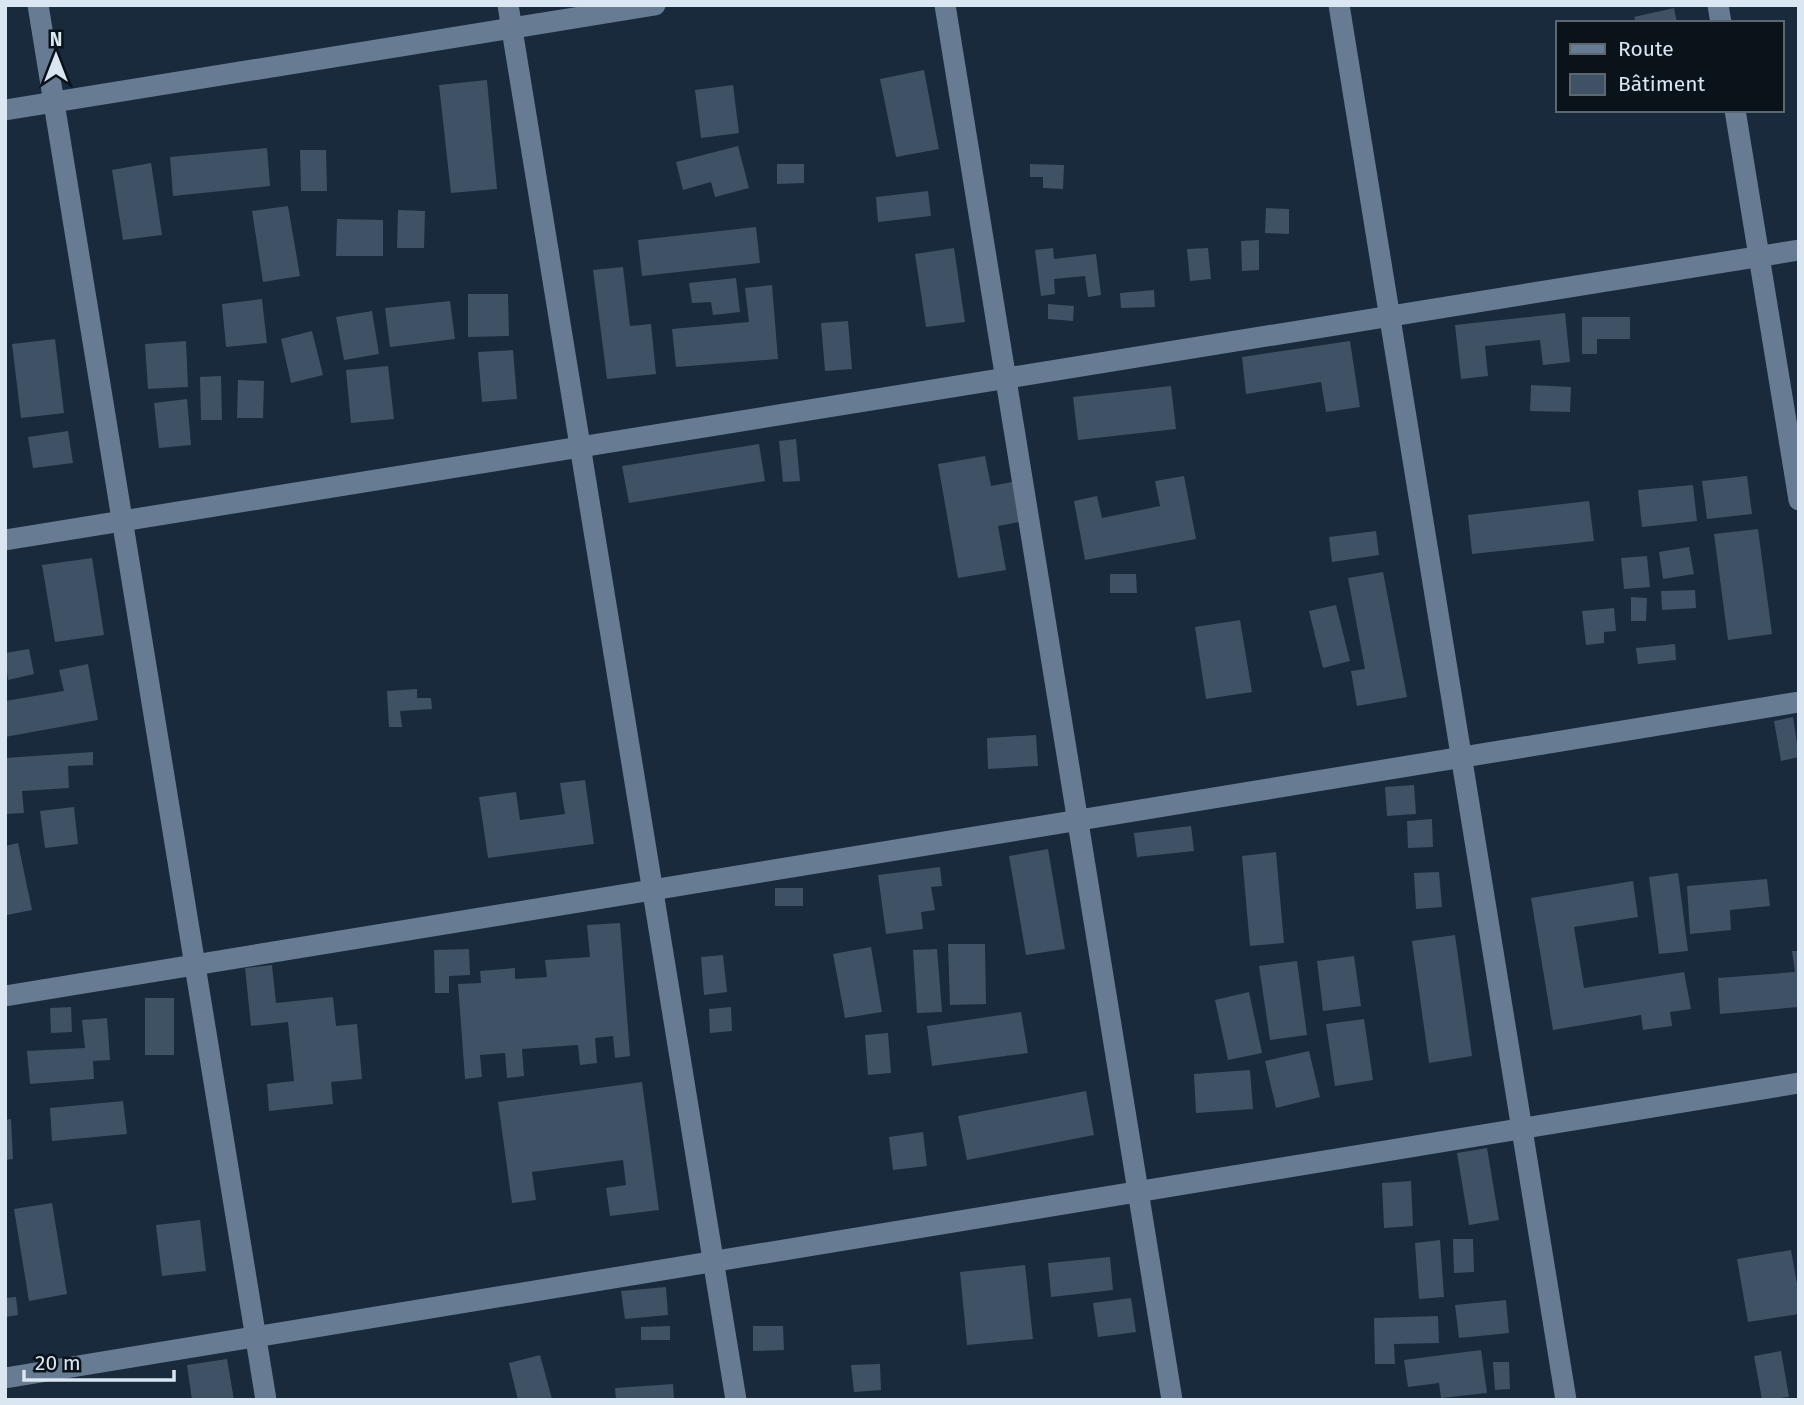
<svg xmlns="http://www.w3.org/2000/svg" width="1804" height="1405" font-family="'Fira Sans',sans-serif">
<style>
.building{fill:#3e5165}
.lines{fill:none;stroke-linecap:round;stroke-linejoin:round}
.street{stroke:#677c92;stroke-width:21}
</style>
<rect width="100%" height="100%" fill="#182a3c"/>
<g class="building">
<path d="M 1674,8 L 1677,23 L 1636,23 L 1634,17 Z"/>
<path d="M 924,70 L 939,149 L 896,157 L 880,79 Z"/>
<path d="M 487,80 L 497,189 L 451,193 L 439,85 Z"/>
<path d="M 733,85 L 739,133 L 701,138 L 695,90 Z"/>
<path d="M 738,146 L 749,188 L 715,197 L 711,182 L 683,190 L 676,162 Z"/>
<path d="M 267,148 L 270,186 L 173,196 L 170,157 Z"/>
<path d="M 300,150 L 326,150 L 327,191 L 301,191 Z"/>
<path d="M 151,163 L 162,235 L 123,240 L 112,170 Z"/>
<path d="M 777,164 L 804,164 L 804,183 L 777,184 Z"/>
<path d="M 1030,164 L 1064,165 L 1063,189 L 1043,188 L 1043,177 L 1030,177 Z"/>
<path d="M 928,191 L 931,216 L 878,222 L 876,197 Z"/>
<path d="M 288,206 L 300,276 L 263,282 L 252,211 Z"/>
<path d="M 1266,208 L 1289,209 L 1289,234 L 1265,233 Z"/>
<path d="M 398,210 L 425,211 L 424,248 L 397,248 Z"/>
<path d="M 337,219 L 383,220 L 383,256 L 336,256 Z"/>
<path d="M 756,227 L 760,263 L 642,276 L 638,240 Z"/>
<path d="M 1259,240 L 1259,270 L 1242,271 L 1241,241 Z"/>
<path d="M 954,248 L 965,322 L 926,327 L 915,254 Z"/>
<path d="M 1053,248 L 1054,259 L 1096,254 L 1101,295 L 1088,297 L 1085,276 L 1054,279 L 1055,294 L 1041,296 L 1035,250 Z"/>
<path d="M 1208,248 L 1211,279 L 1190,281 L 1187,249 Z"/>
<path d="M 623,267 L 630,326 L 651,324 L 656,374 L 607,379 L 593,270 Z"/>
<path d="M 736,278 L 740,312 L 713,315 L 711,302 L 692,303 L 689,283 Z"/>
<path d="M 772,285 L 778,359 L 676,367 L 672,329 L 749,322 L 745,288 Z"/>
<path d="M 1154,290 L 1155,307 L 1121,308 L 1120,293 Z"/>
<path d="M 468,294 L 508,294 L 509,336 L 468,337 Z"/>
<path d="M 262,299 L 267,343 L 226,347 L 222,304 Z"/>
<path d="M 450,301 L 455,339 L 390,347 L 385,308 Z"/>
<path d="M 1048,304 L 1074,306 L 1073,321 L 1048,319 Z"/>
<path d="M 372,311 L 379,354 L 344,360 L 336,317 Z"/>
<path d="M 1565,313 L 1570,362 L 1543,365 L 1540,340 L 1485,346 L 1488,376 L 1461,379 L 1455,325 Z"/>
<path d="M 1582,317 L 1630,317 L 1630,339 L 1597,339 L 1597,354 L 1582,354 Z"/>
<path d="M 848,321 L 852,369 L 825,371 L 821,323 Z"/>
<path d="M 312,331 L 323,375 L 291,383 L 281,339 Z"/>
<path d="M 55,339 L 64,413 L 21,418 L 12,344 Z"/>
<path d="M 186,341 L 188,387 L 148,389 L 145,344 Z"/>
<path d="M 1350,341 L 1360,407 L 1326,412 L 1321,382 L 1246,394 L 1242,357 Z"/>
<path d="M 513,350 L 517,399 L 482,402 L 478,352 Z"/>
<path d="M 388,366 L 394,419 L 351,423 L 346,370 Z"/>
<path d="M 221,376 L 222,420 L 201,420 L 200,377 Z"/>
<path d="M 238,380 L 264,381 L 263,418 L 237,418 Z"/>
<path d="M 1531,385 L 1571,387 L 1570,412 L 1530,411 Z"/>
<path d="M 1171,386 L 1176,429 L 1078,440 L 1073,397 Z"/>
<path d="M 187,399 L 191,445 L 159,448 L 154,403 Z"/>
<path d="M 68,431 L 73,463 L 33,468 L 28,437 Z"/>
<path d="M 796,439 L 800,481 L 783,482 L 779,441 Z"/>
<path d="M 759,444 L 765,481 L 629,503 L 622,466 Z"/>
<path d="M 985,456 L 991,486 L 1017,481 L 1024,521 L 998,526 L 1006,570 L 958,578 L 938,464 Z"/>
<path d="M 1184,476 L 1196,539 L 1085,560 L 1074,501 L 1097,496 L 1102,518 L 1160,506 L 1155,481 Z"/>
<path d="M 1747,476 L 1752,514 L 1707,519 L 1702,481 Z"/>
<path d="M 1693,485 L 1697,521 L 1642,527 L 1638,490 Z"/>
<path d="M 1589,501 L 1594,541 L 1472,554 L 1468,515 Z"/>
<path d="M 1758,529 L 1772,634 L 1728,640 L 1714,534 Z"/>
<path d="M 1376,531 L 1379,555 L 1332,562 L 1329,537 Z"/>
<path d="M 1689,547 L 1694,574 L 1663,579 L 1659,552 Z"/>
<path d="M 1647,556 L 1650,587 L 1624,589 L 1621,558 Z"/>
<path d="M 92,558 L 104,635 L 55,642 L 42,565 Z"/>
<path d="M 1383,572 L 1407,697 L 1357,706 L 1351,671 L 1365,669 L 1348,578 Z"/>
<path d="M 1110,574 L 1136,574 L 1137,593 L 1110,593 Z"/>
<path d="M 1695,590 L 1696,608 L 1662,610 L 1661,591 Z"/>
<path d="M 1631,597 L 1647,598 L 1646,621 L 1631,621 Z"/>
<path d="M 1336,605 L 1350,661 L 1323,668 L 1309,611 Z"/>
<path d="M 1614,608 L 1616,631 L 1604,632 L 1604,643 L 1586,645 L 1582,611 Z"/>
<path d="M 1240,620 L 1252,692 L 1206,699 L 1195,627 Z"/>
<path d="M 1675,644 L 1676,660 L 1638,664 L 1636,648 Z"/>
<path d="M 29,649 L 34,674 L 8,680 L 5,653 Z"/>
<path d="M 88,664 L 98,720 L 5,737 L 5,701 L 64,691 L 59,670 Z"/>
<path d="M 417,689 L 417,698 L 431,698 L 432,709 L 400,711 L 402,727 L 389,727 L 387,691 Z"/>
<path d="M 1793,717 L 1799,757 L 1781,761 L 1774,721 Z"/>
<path d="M 1036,735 L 1038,766 L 988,769 L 987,738 Z"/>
<path d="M 93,752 L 93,765 L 68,766 L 69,788 L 22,791 L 24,813 L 5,814 L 5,758 Z"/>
<path d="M 585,780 L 594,844 L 488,858 L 479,797 L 516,792 L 520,820 L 565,814 L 560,783 Z"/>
<path d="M 1414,785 L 1416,814 L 1387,816 L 1385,787 Z"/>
<path d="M 74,807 L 78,844 L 45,848 L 40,811 Z"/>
<path d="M 1432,819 L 1433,847 L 1408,848 L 1407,821 Z"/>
<path d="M 1191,826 L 1194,851 L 1137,857 L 1134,833 Z"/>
<path d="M 18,843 L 32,910 L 7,915 L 5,846 Z"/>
<path d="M 1048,849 L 1065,949 L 1026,955 L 1009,856 Z"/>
<path d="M 1276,852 L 1284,943 L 1250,946 L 1242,856 Z"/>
<path d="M 940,867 L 942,886 L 931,887 L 935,910 L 921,912 L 923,929 L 886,934 L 878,875 Z"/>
<path d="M 1439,872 L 1442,907 L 1416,909 L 1414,873 Z"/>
<path d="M 1678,873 L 1688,951 L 1659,954 L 1649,877 Z"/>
<path d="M 1767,879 L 1770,906 L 1730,910 L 1731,930 L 1690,934 L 1687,886 Z"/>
<path d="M 1633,881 L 1638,917 L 1574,927 L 1584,988 L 1684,972 L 1691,1009 L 1670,1012 L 1672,1026 L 1643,1030 L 1641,1015 L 1553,1030 L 1531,898 Z"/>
<rect x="775" y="888" width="28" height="18"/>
<path d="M 620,923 L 630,1056 L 615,1058 L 613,1036 L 595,1038 L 597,1063 L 580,1065 L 578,1045 L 522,1049 L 524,1076 L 507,1078 L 505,1053 L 480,1055 L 482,1077 L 465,1079 L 458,984 L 481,983 L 480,971 L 515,968 L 515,979 L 547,977 L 545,960 L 590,957 L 587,925 Z"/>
<path d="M 1455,935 L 1472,1056 L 1429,1063 L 1412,941 Z"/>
<path d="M 948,944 L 985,944 L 986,1004 L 950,1005 Z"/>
<path d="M 871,947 L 882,1012 L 845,1018 L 833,954 Z"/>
<path d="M 469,949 L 470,975 L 449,976 L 449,993 L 435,993 L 434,950 Z"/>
<path d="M 937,949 L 942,1012 L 917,1013 L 913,950 Z"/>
<path d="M 1792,951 L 1799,951 L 1799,1007 L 1720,1014 L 1718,978 L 1795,972 Z"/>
<path d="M 723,955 L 727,992 L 704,995 L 701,957 Z"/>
<path d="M 1354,956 L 1361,1006 L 1323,1011 L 1317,961 Z"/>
<path d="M 1297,961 L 1307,1035 L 1270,1040 L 1259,966 Z"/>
<path d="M 272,965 L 276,1003 L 333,997 L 336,1026 L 357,1024 L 362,1079 L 331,1082 L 333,1104 L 269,1111 L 267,1084 L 294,1081 L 288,1022 L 251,1026 L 245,968 Z"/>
<path d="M 1249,992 L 1262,1053 L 1228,1060 L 1215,1000 Z"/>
<rect x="145" y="998" width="29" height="57"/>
<path d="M 71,1007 L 72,1032 L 51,1033 L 50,1008 Z"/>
<path d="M 731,1007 L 732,1031 L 710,1033 L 709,1009 Z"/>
<path d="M 1021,1012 L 1028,1053 L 932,1066 L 927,1026 Z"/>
<path d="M 107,1018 L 110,1060 L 93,1061 L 94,1079 L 30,1084 L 27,1051 L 85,1048 L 82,1020 Z"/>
<path d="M 1364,1019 L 1373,1080 L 1335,1086 L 1326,1024 Z"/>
<path d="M 888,1033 L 891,1073 L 868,1075 L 865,1035 Z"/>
<path d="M 1309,1051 L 1320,1097 L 1276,1108 L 1265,1061 Z"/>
<path d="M 1250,1070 L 1253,1109 L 1196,1113 L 1194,1074 Z"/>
<path d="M 642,1082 L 659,1210 L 610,1216 L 606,1188 L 626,1185 L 623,1160 L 532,1172 L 536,1200 L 512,1203 L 498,1102 Z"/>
<path d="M 1086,1091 L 1094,1135 L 967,1160 L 958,1116 Z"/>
<path d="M 123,1101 L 127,1134 L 52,1141 L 50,1108 Z"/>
<path d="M 11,1119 L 13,1159 L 5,1160 L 5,1120 Z"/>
<path d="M 923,1132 L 927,1166 L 893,1170 L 889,1137 Z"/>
<path d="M 1487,1148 L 1499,1220 L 1469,1225 L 1457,1153 Z"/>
<path d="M 1411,1181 L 1413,1226 L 1384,1228 L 1382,1183 Z"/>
<path d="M 52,1203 L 67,1294 L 29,1301 L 14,1209 Z"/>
<path d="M 200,1220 L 206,1271 L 162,1276 L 156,1225 Z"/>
<path d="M 1453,1239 L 1473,1239 L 1474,1272 L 1454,1273 Z"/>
<path d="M 1440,1240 L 1444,1297 L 1419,1299 L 1415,1243 Z"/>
<path d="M 1791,1250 L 1799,1295 L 1799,1314 L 1748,1322 L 1737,1259 Z"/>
<path d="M 1110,1257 L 1113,1290 L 1051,1297 L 1048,1263 Z"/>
<path d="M 1025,1265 L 1033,1339 L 967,1345 L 960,1272 Z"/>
<path d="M 666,1287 L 668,1315 L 625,1319 L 621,1291 Z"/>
<path d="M 16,1297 L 18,1315 L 5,1317 L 5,1298 Z"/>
<path d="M 1131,1298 L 1136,1332 L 1098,1337 L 1093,1303 Z"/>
<path d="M 1506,1300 L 1509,1333 L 1459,1338 L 1455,1305 Z"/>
<path d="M 1438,1316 L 1439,1343 L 1394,1344 L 1395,1364 L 1375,1364 L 1374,1318 Z"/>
<path d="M 670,1326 L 670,1340 L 641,1340 L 641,1327 Z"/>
<path d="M 753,1326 L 783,1326 L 784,1350 L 753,1351 Z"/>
<path d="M 1481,1350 L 1487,1393 L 1441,1398 L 1439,1383 L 1408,1387 L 1404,1360 Z"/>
<path d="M 1781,1351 L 1789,1397 L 1762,1400 L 1754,1356 Z"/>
<path d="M 540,1355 L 552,1399 L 518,1400 L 509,1363 Z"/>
<path d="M 227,1359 L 234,1400 L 192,1400 L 187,1365 Z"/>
<path d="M 1493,1362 L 1509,1362 L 1510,1389 L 1495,1390 Z"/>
<path d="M 880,1364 L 881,1390 L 854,1392 L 851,1365 Z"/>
<path d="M 673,1384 L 674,1400 L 616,1400 L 615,1388 Z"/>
</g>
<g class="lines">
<g class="street">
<path d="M 38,5 L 266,1400"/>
<path d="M 508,5 L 736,1400"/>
<path d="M 945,5 L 1172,1400"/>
<path d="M 1339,5 L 1566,1400"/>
<path d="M 1718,5 L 1721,23"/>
<path d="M 5,110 L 655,5"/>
<path d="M 1735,110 L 1799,500"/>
<path d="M 5,540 L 1799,250"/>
<path d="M 5,996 L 1799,702"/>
<path d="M 5,1378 L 1799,1083"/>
</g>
</g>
<rect width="1804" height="1405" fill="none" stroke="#dae6f2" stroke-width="14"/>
<rect x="1556" y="21" width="228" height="91" fill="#0a121a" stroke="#5d6770" stroke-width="2"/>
<rect x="1570" y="44" width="35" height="10" fill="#677c92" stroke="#5d6770" stroke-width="2"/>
<text x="1618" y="56" font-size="21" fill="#dae6f2">Route</text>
<rect x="1570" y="74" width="35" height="21" fill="#3e5165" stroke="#5d6770" stroke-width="2"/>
<text x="1618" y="91" font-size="21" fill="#dae6f2">Bâtiment</text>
<g transform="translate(56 56)" stroke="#0a121a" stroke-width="5" paint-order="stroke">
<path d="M0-5L12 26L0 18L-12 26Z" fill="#dae6f2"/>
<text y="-10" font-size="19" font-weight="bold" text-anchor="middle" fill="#dae6f2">N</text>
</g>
<path d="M24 1370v10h150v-10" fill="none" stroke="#dae6f2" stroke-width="3.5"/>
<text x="35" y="1370" font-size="21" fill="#dae6f2" stroke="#0a121a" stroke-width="5" paint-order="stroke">20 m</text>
</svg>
